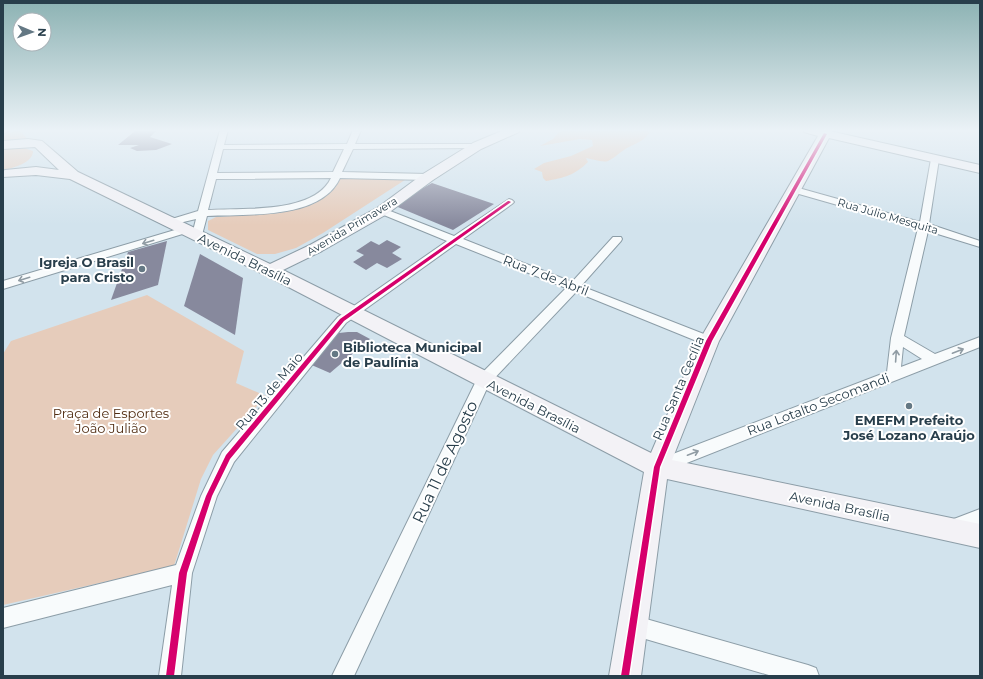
<svg xmlns="http://www.w3.org/2000/svg" width="983" height="679" font-family="Montserrat,sans-serif">
<style>
.green{fill:#e6ccbb}
.building{fill:#87899d}
.lines{fill:none;stroke-linecap:round;stroke-linejoin:round}
.street-casing{stroke:#8c9da7;stroke-width:2}
.secondary-casing{stroke:#8c9da7;stroke-width:2}
.street{fill:#f8fbfc;fill-rule:evenodd}
.secondary{fill:#f3f2f6;fill-rule:evenodd}
.cycleway-casing{stroke:#fff;stroke-width:3}
.cycleway{fill:#d6006c;fill-rule:evenodd}
.oneway{stroke:#909ca4}
.poi-dot{fill:#647884;stroke:#fff;stroke-width:1.5}
.labels{text-anchor:middle;dominant-baseline:central;stroke-width:4;stroke-linejoin:round;paint-order:stroke}
.far-street-label{font-size:11px;fill:#283e4b;stroke:#fff}
.street-label{font-size:13px;fill:#283e4b;stroke:#fff}
.poi-label{font-size:13px;font-weight:bold;fill:#283e4b;stroke:#fff;text-anchor:end}
.park-label{font-size:13px;fill:#502c11;stroke:#fff}
.near-street-label{font-size:16px;fill:#283e4b;stroke:#fff}
</style>
<rect width="100%" height="100%" fill="#d2e3ed"/>
<g class="green">
<path d="M 16,130 L 20,130 L 27,139 L 3,143 L 3,135 Z"/>
<path d="M 561,130 L 651,130 C 644,143 634,143 624,150 C 619,153 613,159 608,161 C 602,163 593,159 586,158 L 588,162 C 575,175 564,178 546,181 L 543,178 L 542,172 L 534,169 L 544,163 L 571,156 L 593,146 L 592,140 L 580,139 L 540,146 L 553,139 Z"/>
<path d="M 24,148 L 33,151 C 33,163 13,168 3,170 L 3,149 Z"/>
<path d="M 340,178 L 408,178 L 323,233 L 296,248 L 275,254 L 257,254 L 208,230 L 208,221 L 216,217 L 280,213 L 313,204 L 328,194 Z"/>
<path d="M 147,295 L 244,351 L 236,383 L 266,396 L 213,455 L 201,479 L 174,566 L 3,605 L 3,354 L 11,341 Z"/>
</g>
<g class="building">
<path d="M 135,131 L 156,131 L 150,137 L 172,144 L 156,150 L 137,151 L 130,148 L 139,145 L 118,145 Z"/>
<path d="M 432,183 L 494,204 L 453,230 L 393,205 Z"/>
<path d="M 387,240 L 401,247 L 392,253 L 402,259 L 387,268 L 377,263 L 366,270 L 353,262 L 364,255 L 356,251 L 371,241 L 379,245 Z"/>
<path d="M 167,241 L 158,285 L 111,300 L 128,252 Z"/>
<path d="M 200,254 L 243,278 L 235,335 L 184,306 Z"/>
<path d="M 348,332 L 357,332 L 370,339 L 330,373 L 307,363 L 330,339 L 339,333 Z"/>
</g>
<g class="lines">
<g class="street-casing">
<g id="street">
<path d="M 220,130 L 228,130 L 224,145 L 347,144 L 353,130 L 361,130 L 355,144 L 477,144 L 481,146 L 477,148 L 353,149 L 342,172 L 428,174 L 432,177 L 428,180 L 340,178 C 321,220 246,214 207,216 L 202,235 L 197,238 L 192,235 L 196,219 L 175,224 L 160,222 L 159,220 L 164,217 L 175,218 L 198,211 ZM 223,149 L 344,149 L 333,172 L 217,173 ZM 331,178 C 314,214 243,208 208,210 L 216,179 Z"/>
<path d="M 935,156 L 939,159 L 929,224 L 980,241 L 980,247 L 928,231 L 904,336 L 935,354 L 980,337 L 980,347 L 664,472 L 658,474 L 652,472 L 650,467 L 652,462 L 887,372 L 891,338 L 918,228 L 792,192 L 790,190 L 795,187 L 920,222 L 931,159 ZM 903,347 L 922,359 L 901,367 Z"/>
<path d="M 509,199 L 512,200 L 514,202 L 512,204 L 463,239 L 572,282 L 613,237 L 621,237 L 622,239 L 621,241 L 581,286 L 714,338 L 716,341 L 714,344 L 709,346 L 704,344 L 576,292 L 489,384 L 354,676 L 332,676 L 478,377 L 566,288 L 456,244 L 346,323 L 234,462 L 217,496 L 192,573 L 181,676 L 159,676 L 172,585 L 3,628 L 3,608 L 176,565 L 201,496 L 222,452 L 338,317 L 447,241 L 379,213 L 377,211 L 379,209 L 385,209 L 454,236 Z"/>
<path d="M 185,227 L 189,228 L 190,230 L 189,232 L 3,289 L 3,281 Z"/>
<path d="M 980,509 L 980,525 L 952,536 L 946,534 L 943,528 L 946,522 Z"/>
<path d="M 632,615 L 808,665 L 816,668 L 819,676 L 772,676 L 632,635 L 625,632 L 622,625 L 625,618 Z"/>
</g>
</g>
<g class="secondary-casing">
<g id="secondary">
<path d="M 3,130 L 10,130 L 3,134 Z"/>
<path d="M 504,130 L 520,130 L 519,132 L 481,149 L 433,180 L 387,214 L 322,251 L 283,270 L 651,453 L 699,341 L 818,136 L 804,132 L 803,130 L 825,130 L 980,165 L 980,173 L 829,138 L 719,341 L 672,460 L 980,524 L 980,548 L 667,479 L 641,676 L 609,676 L 644,472 L 273,279 L 70,179 L 36,175 L 3,177 L 3,171 L 5,170 L 36,167 L 59,170 L 35,147 L 3,149 L 3,141 L 28,139 L 42,141 L 78,172 L 270,264 L 310,245 L 377,208 L 423,174 L 473,143 Z"/>
</g>
</g>
<use href="#street" class="street"/>
<use href="#secondary" class="secondary"/>
<g class="cycleway-casing">
<g id="cycleway">
<path d="M 824,133 L 827,134 L 712,341 L 660,467 L 629,676 L 621,676 L 654,467 L 706,341 Z"/>
<path d="M 508,201 L 509,201 L 511,202 L 344,321 L 230,459 L 212,496 L 187,573 L 174,676 L 166,676 L 179,573 L 206,496 L 226,455 L 340,319 Z"/>
</g>
</g>
<use href="#cycleway" class="cycleway"/>
</g>
<defs><path id="oneway-shaft" d="M-6 0H5M1.5-3L5.5 0L1.5 3" fill="none" stroke-width="1.6" stroke-linecap="round" stroke-linejoin="round"/></defs>
<g class="oneway">
<use href="#oneway-shaft" transform="translate(148 242) rotate(163)"/>
<use href="#oneway-shaft" transform="translate(24 279) rotate(163)"/>
<use href="#oneway-shaft" transform="translate(958 351) rotate(-21)"/>
<use href="#oneway-shaft" transform="translate(896 356) rotate(-86)"/>
<use href="#oneway-shaft" transform="translate(693 453) rotate(-21)"/>
</g>
<linearGradient id="sky" x2="0" y2="1"><stop stop-color="#8cb2b3"/><stop offset="0.58" stop-color="#ebf2f7"/><stop offset="1" stop-color="#ebf2f7" stop-opacity="0"/></linearGradient>
<rect width="983" height="225" fill="url(#sky)"/>
<g class="poi-dot">
<circle cx="142" cy="269" r="4"/>
<circle cx="335" cy="354" r="4"/>
<circle cx="909" cy="406" r="4"/>
</g>
<g class="labels">
<g class="far-street-label">
<text transform="translate(888 216) rotate(16)">Rua Júlio Mesquita</text>
<text transform="translate(352 226) rotate(-31)">Avenida Primavera</text>
</g>
<g class="street-label">
<text transform="translate(245 259) rotate(26)">Avenida Brasília</text>
<text transform="translate(546 275) rotate(21)">Rua 7 de Abril</text>
<text transform="translate(678 388) rotate(-67)">Rua Santa Cecília</text>
<text transform="translate(269 391) rotate(-50)">Rua 13 de Maio</text>
<text transform="translate(818 404) rotate(-21)">Rua Lotalto Secomandi</text>
<text transform="translate(534 406) rotate(27)">Avenida Brasília</text>
<text transform="translate(840 506) rotate(12)">Avenida Brasília</text>
</g>
<g class="poi-label">
<text x="134" y="262">Igreja O Brasil<tspan x="134" dy="15">para Cristo</tspan></text>
<text x="343" y="347" text-anchor="start">Biblioteca Municipal<tspan x="343" dy="15">de Paulínia</tspan></text>
<text x="909" y="420" text-anchor="middle">EMEFM Prefeito<tspan x="909" dy="15">José Lozano Araújo</tspan></text>
</g>
<g class="park-label">
<text x="111" y="413">Praça de Esportes<tspan x="111" dy="15">João Julião</tspan></text>
</g>
<g class="near-street-label">
<text transform="translate(445 462) rotate(-65)">Rua 11 de Agosto</text>
</g>
</g>
<rect width="983" height="679" fill="none" stroke="#283e4b" stroke-width="8"/>
<g transform="translate(32 32) rotate(92)"><circle r="19" fill="#ffffff" stroke="#a9b2b7"/>
<path d="M0-3L7 15L0 10L-7 15Z" fill="#647884"/>
<text y="-6" font-size="11" font-weight="bold" text-anchor="middle" fill="#283e4b">N</text>
</g>
</svg>
